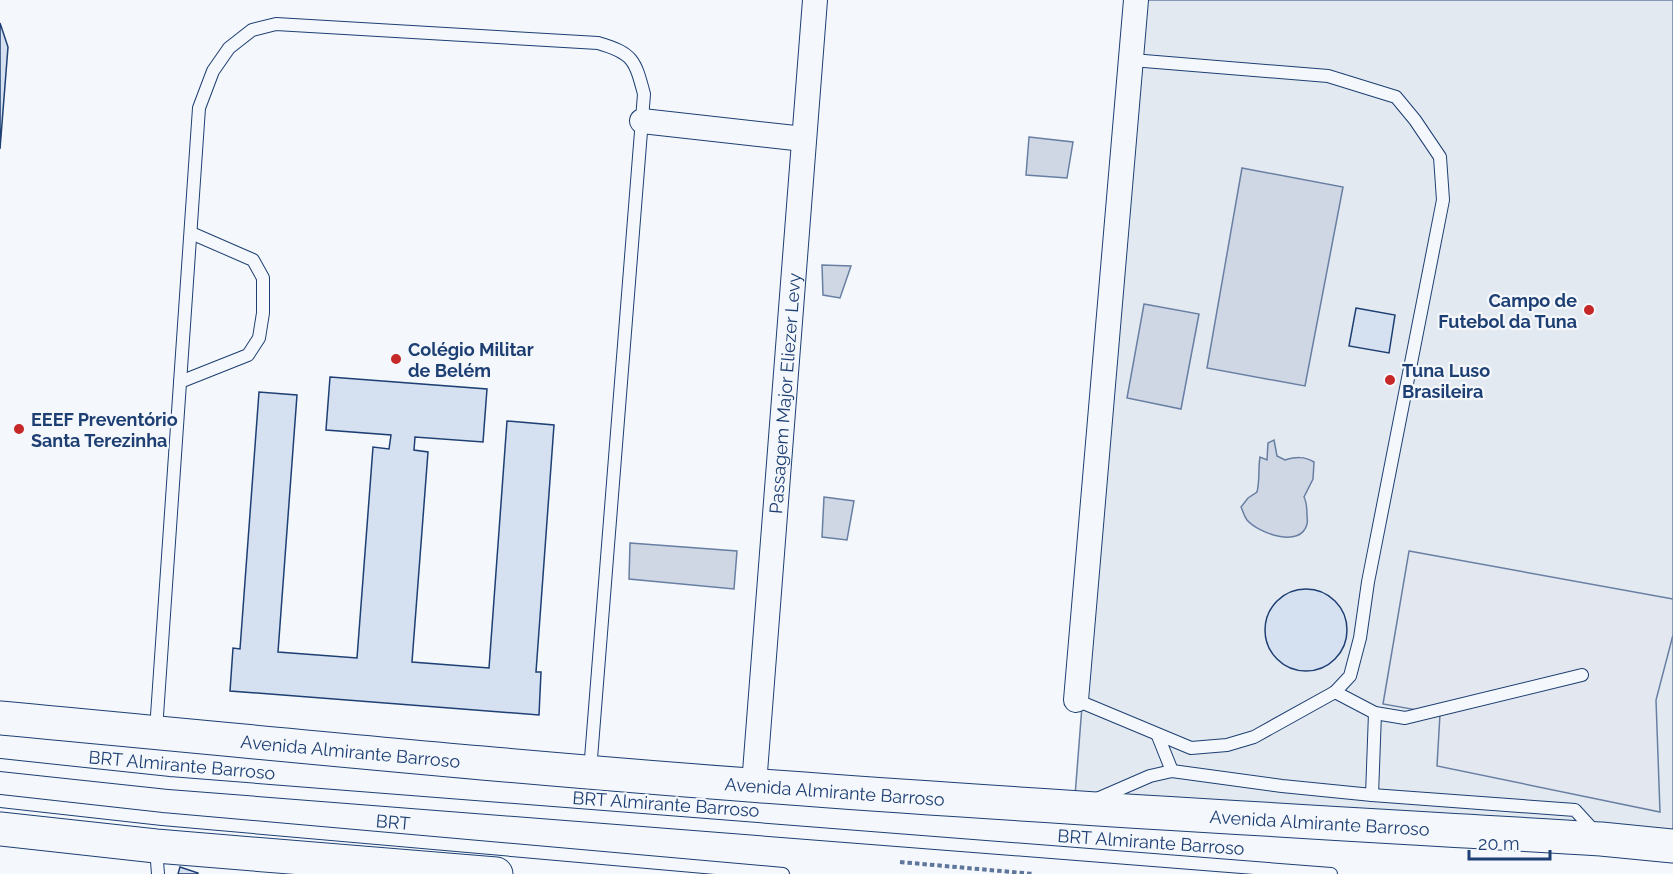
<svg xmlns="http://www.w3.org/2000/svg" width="1673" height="874" font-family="Raleway,sans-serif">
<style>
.green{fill:#e3e9f0;stroke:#687fa3;stroke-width:1.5}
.parking{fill:#e3e8f0;stroke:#687fa3;stroke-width:1.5}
.water{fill:#cfd7e4;stroke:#687fa3;stroke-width:1.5}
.building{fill:#d5e0f0;stroke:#1d3f73;stroke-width:1.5}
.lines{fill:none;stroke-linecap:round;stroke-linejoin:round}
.service-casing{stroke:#1d3f73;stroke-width:14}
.minor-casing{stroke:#1d3f73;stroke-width:26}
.trunk-casing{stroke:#1d3f73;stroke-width:35}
.path{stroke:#5e769c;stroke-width:4;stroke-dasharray:4.5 3;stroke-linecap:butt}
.service{stroke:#f4f7fb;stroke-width:12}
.minor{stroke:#f4f7fb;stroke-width:24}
.trunk{stroke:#f4f7fb;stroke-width:33}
.poi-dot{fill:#c62828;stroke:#f4f7fb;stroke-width:2}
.labels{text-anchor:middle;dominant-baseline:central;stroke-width:4.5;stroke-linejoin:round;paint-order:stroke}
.poi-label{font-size:18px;font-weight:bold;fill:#1d3f73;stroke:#f4f7fb;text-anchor:start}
.street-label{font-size:18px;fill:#1d3f73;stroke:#f4f7fb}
</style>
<rect width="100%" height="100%" fill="#f4f7fb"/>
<path class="green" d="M 1137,0 L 1673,0 L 1673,846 L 1075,796 Z"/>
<path class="parking" d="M 1409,551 L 1673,599 L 1673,635 L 1656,700 L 1660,812 L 1437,766 L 1440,714 L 1383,704 Z"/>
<g class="water">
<path d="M 1029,137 L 1073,142 L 1067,178 L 1026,175 Z"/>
<path d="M 1242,168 L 1343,187 L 1305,386 L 1207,368 Z"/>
<path d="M 822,265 L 851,266 L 840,298 L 823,295 Z"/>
<path d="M 1144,304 L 1199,314 L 1181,409 L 1127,398 Z"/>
<path d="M 1274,440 L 1277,456 L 1285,460 C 1296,457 1304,456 1314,462 L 1313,479 L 1304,497 C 1307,503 1307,508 1307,515 C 1307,518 1308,521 1307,524 C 1301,549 1258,533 1247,520 C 1244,516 1243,511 1241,507 L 1248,498 L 1257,492 C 1260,480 1258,469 1260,457 L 1267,460 L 1268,443 Z"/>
<path d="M 824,497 L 854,501 L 847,540 L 822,537 Z"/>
<path d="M 630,543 L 737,551 L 734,589 L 629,579 Z"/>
</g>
<g class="building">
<path d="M 0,23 L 8,47 L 0,149 Z"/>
<path d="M 1356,308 L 1395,315 L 1389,353 L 1349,346 Z"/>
<path d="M 330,377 L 487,389 L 483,442 L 415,437 L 414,450 L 428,452 L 412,662 L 489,668 L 507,421 L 554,425 L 536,672 L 541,672 L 539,715 L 230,691 L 233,648 L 240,649 L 259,392 L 297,395 L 278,652 L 357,658 L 373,447 L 389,449 L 391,435 L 326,430 Z"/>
<circle cx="1306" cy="630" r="41"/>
<path d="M 180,867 L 198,873 L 198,874 L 178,874 Z"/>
</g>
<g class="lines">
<g class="service-casing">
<g id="service">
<path d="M 180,382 L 248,355 L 259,338 L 263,313 L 263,278 L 253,260 L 191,233"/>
<path d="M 1335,692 L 1375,713 L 1405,718 L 1582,675"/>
<path d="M 1076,700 L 1191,748 L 1227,745 L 1254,737 L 1335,692 L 1350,676 L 1360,638 L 1368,582 L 1443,200 L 1440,157 L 1415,120 L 1396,97 L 1328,76 L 1132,60"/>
<path d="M 156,730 L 199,108 L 213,71 L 229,48 L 252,30 L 276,24 L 598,43 C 633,53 635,60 644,94 L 590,771"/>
<path d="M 1158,736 L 1172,771"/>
<path d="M 0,765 L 169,783 L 1331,874"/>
<path d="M 1372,795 L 1375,713"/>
<path d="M 1097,799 L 1150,776 L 1172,771 L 1282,786 L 1372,795 L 1575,810 L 1596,833"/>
<path d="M 0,801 L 162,819 L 783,874"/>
<path d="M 156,848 L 158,874"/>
</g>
</g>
<g class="minor-casing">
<g id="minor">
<path d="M 642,121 L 804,139"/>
<path d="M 1076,700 L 1136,0"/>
<path id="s1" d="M 754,785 L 815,0"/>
</g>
</g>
<g class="trunk-casing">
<g id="trunk">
<path id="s2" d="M 0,718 C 268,743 536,770 804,789 C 1070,809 1335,823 1601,839 L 1673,846"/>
<path d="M 0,829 L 156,846 L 496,874"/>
</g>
</g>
<path class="path" d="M 900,862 L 1034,874"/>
<use href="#service" class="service"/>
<use href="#minor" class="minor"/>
<use href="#trunk" class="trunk"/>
</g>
<g class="poi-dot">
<circle cx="1589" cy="310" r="6"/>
<circle cx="396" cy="359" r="6"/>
<circle cx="1390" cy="380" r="6"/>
<circle cx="19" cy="429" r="6"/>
</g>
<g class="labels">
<g class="poi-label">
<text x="1577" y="300" text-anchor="end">Campo de<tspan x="1577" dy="21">Futebol da Tuna</tspan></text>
<text x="408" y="349">Colégio Militar<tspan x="408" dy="21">de Belém</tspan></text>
<text x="1402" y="370">Tuna Luso<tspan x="1402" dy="21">Brasileira</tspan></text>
<text x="31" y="419">EEEF Preventório<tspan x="31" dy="21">Santa Terezinha</tspan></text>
</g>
<g class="street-label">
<text stroke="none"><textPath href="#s1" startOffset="393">Passagem Major Eliezer Levy</textPath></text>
<text stroke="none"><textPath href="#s2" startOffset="352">Avenida Almirante Barroso</textPath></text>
<text transform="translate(182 765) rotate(5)">BRT Almirante Barroso</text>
<text stroke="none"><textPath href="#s2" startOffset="838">Avenida Almirante Barroso</textPath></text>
<text transform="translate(666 804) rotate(4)">BRT Almirante Barroso</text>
<text transform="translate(393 822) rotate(5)">BRT</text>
<text stroke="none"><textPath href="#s2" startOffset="1324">Avenida Almirante Barroso</textPath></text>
<text transform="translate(1151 842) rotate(4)">BRT Almirante Barroso</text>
</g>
</g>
<path d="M1469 850v9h81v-9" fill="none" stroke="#1d3f73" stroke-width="3"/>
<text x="1478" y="850" font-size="18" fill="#1d3f73" stroke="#f4f7fb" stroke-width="4.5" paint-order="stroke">20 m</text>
</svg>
